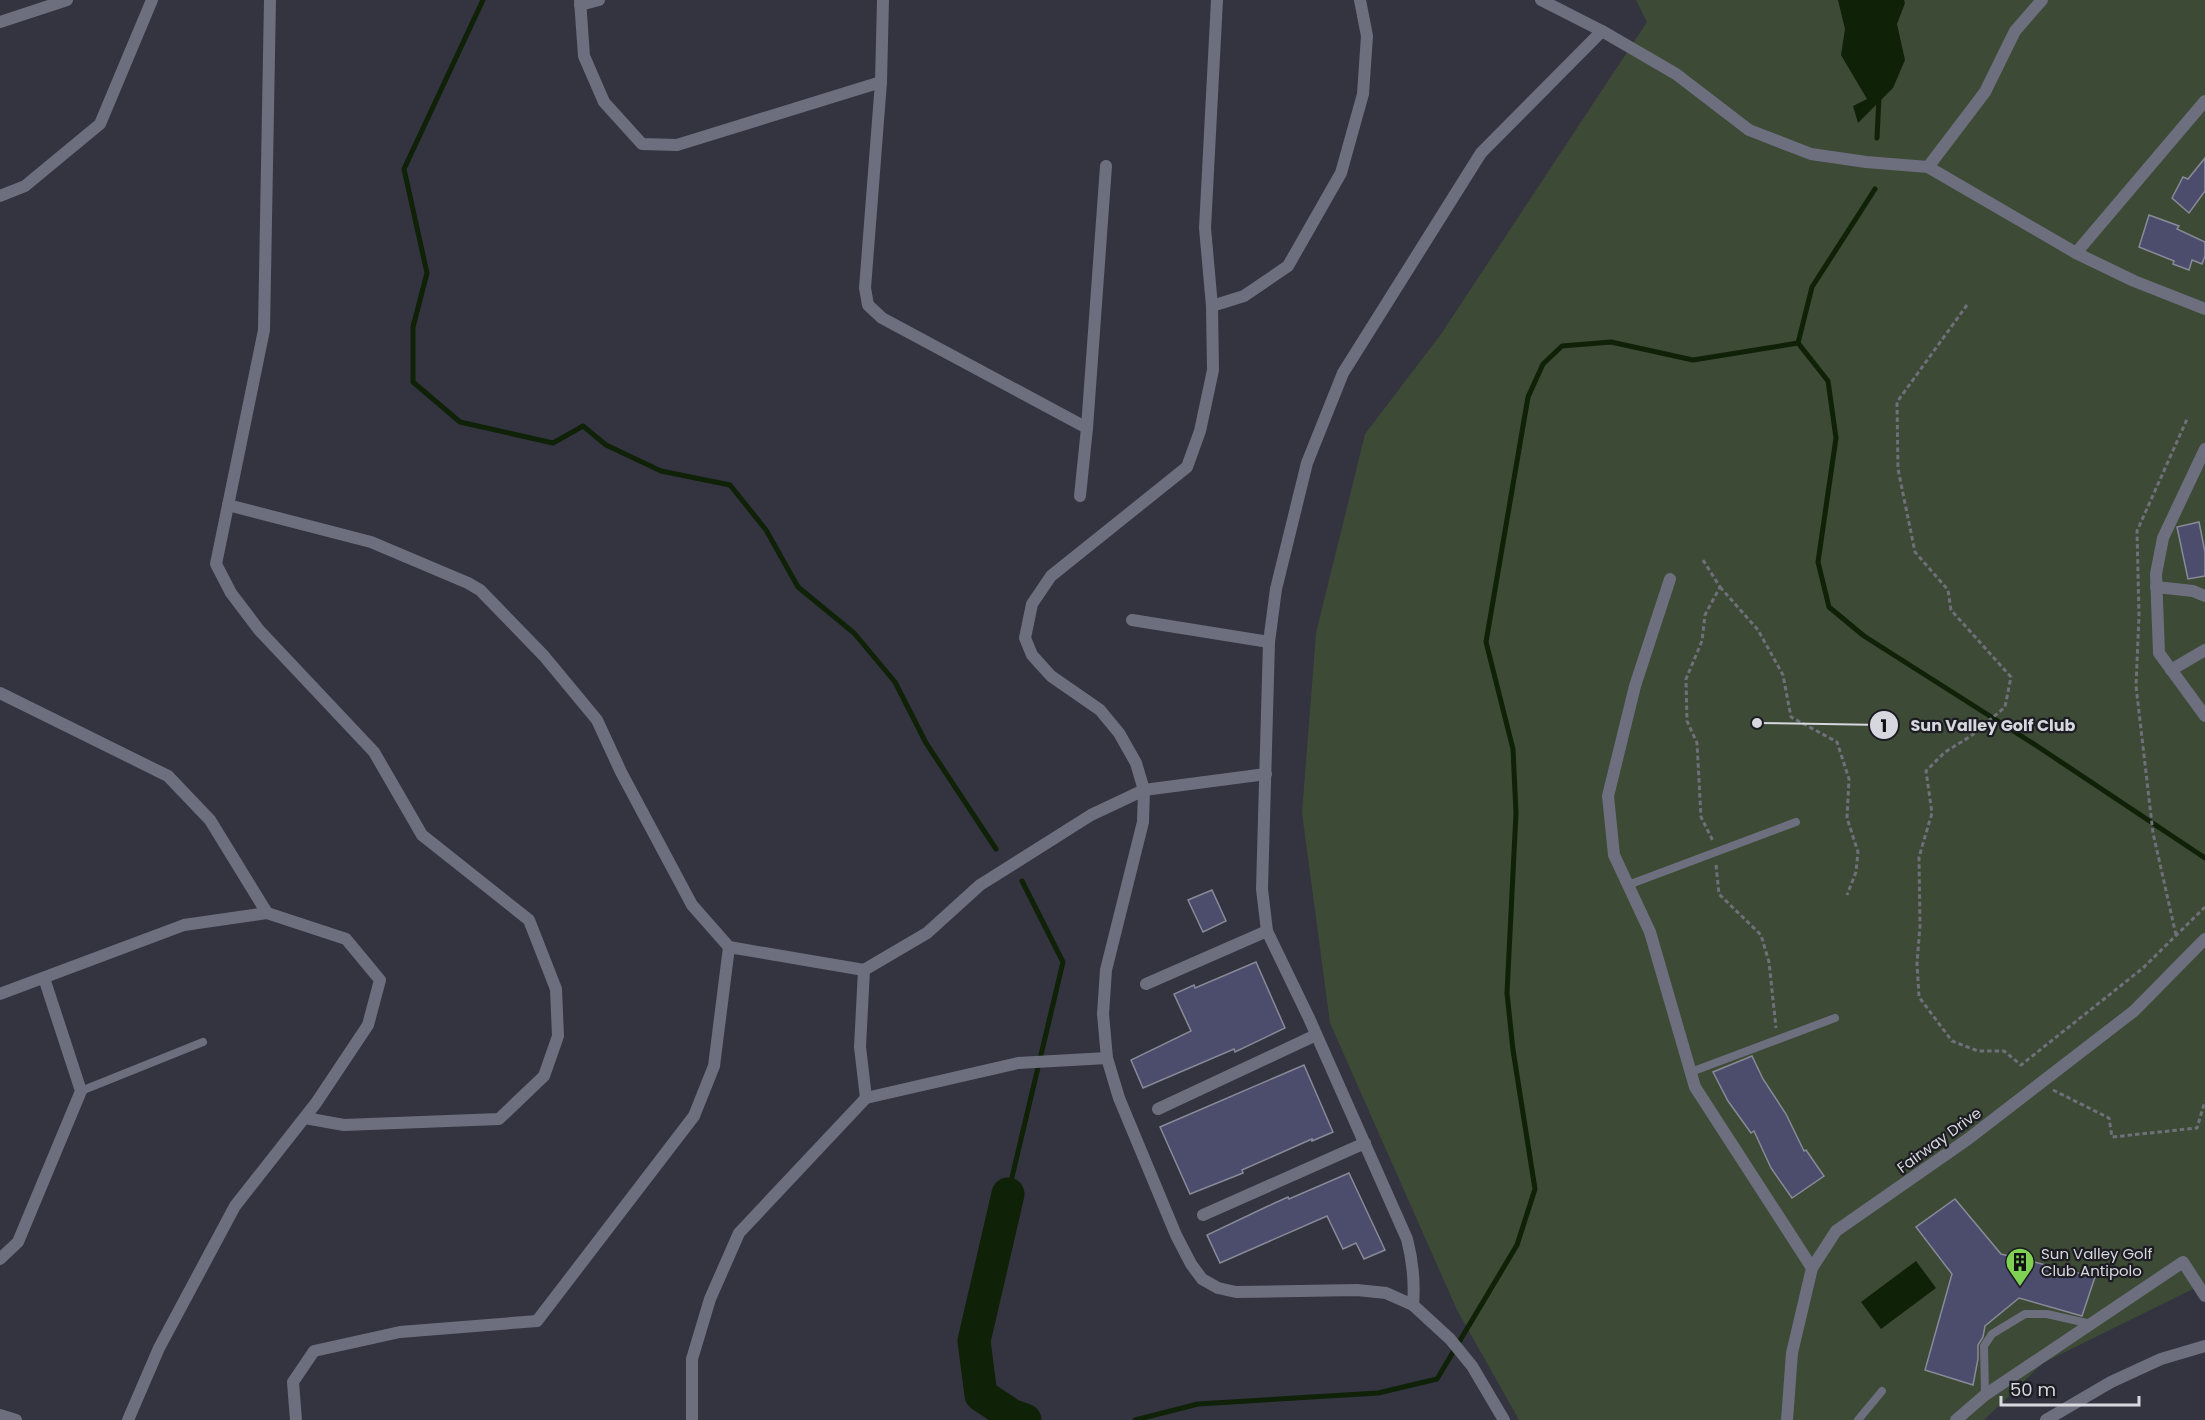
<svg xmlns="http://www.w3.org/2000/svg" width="2205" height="1420" font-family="Poppins,sans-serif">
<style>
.green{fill:#3c4a36}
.water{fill:#0f2106}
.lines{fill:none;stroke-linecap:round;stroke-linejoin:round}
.stream{stroke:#0f2106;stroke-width:5}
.river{stroke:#0f2106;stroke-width:33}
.building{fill:#4c4d6d;stroke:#898a98;stroke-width:1.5}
.path{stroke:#6f707a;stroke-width:3;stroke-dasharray:4.5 3;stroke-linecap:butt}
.service{stroke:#6e6f7e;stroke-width:8}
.minor{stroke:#6e6f7e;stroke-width:12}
.labels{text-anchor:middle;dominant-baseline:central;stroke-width:4.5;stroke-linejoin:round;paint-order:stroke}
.street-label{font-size:15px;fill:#d7d7df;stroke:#1c1c22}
.poi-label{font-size:15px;fill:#d7d7df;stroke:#1c1c22;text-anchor:start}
.leader{fill:none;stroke:#d7d7df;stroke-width:2}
.callout-dot{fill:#d7d7df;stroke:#1c1c22;stroke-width:2}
.mark-label{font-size:18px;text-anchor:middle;font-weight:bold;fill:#111}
.callout-label{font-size:16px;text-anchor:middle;font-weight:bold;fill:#d7d7df;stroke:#1c1c22;stroke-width:4.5;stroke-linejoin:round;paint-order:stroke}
</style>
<rect width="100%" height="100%" fill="#333440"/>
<path class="green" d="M 1636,0 L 2205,0 L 2205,1283 L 2043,1363 L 1984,1420 L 1519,1420 L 1457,1310 L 1330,1023 L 1302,813 L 1316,633 L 1365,434 L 1441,334 L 1647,22 Z"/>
<g class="water">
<path d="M 1838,0 L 1904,0 L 1905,3 L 1897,24 L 1905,60 L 1893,88 L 1858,123 L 1853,106 L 1867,99 L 1841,55 L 1845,29 Z"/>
<path d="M 1916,1261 L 1936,1288 L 1881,1329 L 1861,1302 Z"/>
</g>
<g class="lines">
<g class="stream">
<path d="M 483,0 L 404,169 L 427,273 L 413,327 L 413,382 L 460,422 L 553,443 L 583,426 L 606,445 L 661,471 L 730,485 L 766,530 L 798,587 L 854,633 L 895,682 L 926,743 L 996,849"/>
<path d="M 1877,138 L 1879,97"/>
<path d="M 1798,343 L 1828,381 L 1836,438 L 1818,562 L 1829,607 L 1864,636 L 2037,746 L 2205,858"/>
<path d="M 1798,343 L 1812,287 L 1875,189"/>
<path d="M 1008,1194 L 1063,962 L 1022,881"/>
<path d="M 1135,1420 L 1198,1404 L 1378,1393 L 1437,1379 L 1517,1245 L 1535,1189 L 1513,1050 L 1507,993 L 1516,813 L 1513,749 L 1486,642 L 1528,397 L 1543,364 L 1562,346 L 1611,342 L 1693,360 L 1798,343"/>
</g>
<path class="river" d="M 1008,1194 L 974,1341 L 981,1395 L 1011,1415 L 1025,1420"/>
</g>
<g class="building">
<path d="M 2205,158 L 2205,191 L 2189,213 L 2172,198 L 2183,177 L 2188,179 Z"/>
<path d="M 2149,215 L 2179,226 L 2177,229 L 2205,242 L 2205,256 L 2202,264 L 2192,260 L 2189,270 L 2173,264 L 2174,261 L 2139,247 Z"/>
<path d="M 2199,522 L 2205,552 L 2205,576 L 2188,579 L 2177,527 Z"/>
<path d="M 1212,890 L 1226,921 L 1203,932 L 1188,900 Z"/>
<path d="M 1256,962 L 1285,1028 L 1235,1052 L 1234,1049 L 1143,1088 L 1131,1060 L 1191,1031 L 1174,994 L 1194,985 L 1195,988 Z"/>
<path d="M 1752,1056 L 1763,1079 L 1786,1114 L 1804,1151 L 1806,1150 L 1824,1176 L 1792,1198 L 1771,1168 L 1754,1131 L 1751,1133 L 1728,1101 L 1713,1072 Z"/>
<path d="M 1304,1065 L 1333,1132 L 1312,1141 L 1312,1139 L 1242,1170 L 1243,1173 L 1190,1194 L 1160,1127 Z"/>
<path d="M 1349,1173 L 1385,1250 L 1364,1259 L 1356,1243 L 1343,1249 L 1327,1216 L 1220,1263 L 1207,1235 L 1266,1207 L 1288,1197 L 1289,1199 Z"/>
<path d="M 1955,1199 L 2001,1254 L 2095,1277 L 2082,1316 L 2019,1298 L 1985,1326 L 1983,1337 L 1978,1345 L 1978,1359 L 1973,1385 L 1925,1370 L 1952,1274 L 1916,1227 Z"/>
</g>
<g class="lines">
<g class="path">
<path d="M 1967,305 L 1897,402 L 1898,469 L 1915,552 L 1948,590 L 1951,610 L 2011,677 L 2005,707 L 1971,736 L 1945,752 L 1926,771 L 1932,813 L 1919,857 L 1920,926 L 1917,963 L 1919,997 L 1952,1041 L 1978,1051 L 2004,1051 L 2021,1065 L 2143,968 L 2205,907"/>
<path d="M 1703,560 L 1720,587 L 1705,615 L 1702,641 L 1686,679 L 1687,721 L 1697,743 L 1701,817 L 1713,841"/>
<path d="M 1720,587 L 1758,630 L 1783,675 L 1791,717 L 1837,742 L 1849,779 L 1847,818 L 1858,852 L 1856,872 L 1847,895"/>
<path d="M 1716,865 L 1719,894 L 1761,935 L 1769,962 L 1776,1028"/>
<path d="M 2176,935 L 2153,833 L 2136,686 L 2139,616 L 2137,531 L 2188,417"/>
<path d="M 2053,1090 L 2109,1118 L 2112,1137 L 2197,1128 L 2205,1101"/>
</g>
<g class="service">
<path d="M 1628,885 L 1796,822"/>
<path d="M 1691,1072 L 1835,1018"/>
<path d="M 81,1091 L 203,1042"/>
<path d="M 1985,1395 L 1984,1346 L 1992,1334 L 2025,1314 L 2047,1314 L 2091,1324"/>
<path d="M 1858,1420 L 1882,1391"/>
</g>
<g class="minor">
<path d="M 270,0 L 264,330 L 216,564 L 231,593 L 259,630 L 374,752 L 422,835 L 529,920 L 556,989 L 558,1036 L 544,1076 L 499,1119 L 344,1125 L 305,1118"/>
<path d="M 580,0 L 584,56 L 604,102 L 642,144 L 677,145 L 881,82"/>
<path d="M 883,0 L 881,82 L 865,288 L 868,305 L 882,318 L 1087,428 L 1106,166"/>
<path d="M 1217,0 L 1205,228 L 1212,306 L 1213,370 L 1200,431 L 1187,467 L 1051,576 L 1032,604 L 1025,638 L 1032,655 L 1051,676 L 1100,710 L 1119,733 L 1136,763 L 1144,790 L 1143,822 L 1106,970 L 1103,1014 L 1107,1058 L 1119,1098 L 1176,1235 L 1191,1264 L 1202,1279 L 1218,1288 L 1236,1292 L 1357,1290 L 1386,1293 L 1413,1305 L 1450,1339 L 1472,1366 L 1504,1420"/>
<path d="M 1541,0 L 1602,31 L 1676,74 L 1749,130 L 1811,154 L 1866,162 L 1928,167 L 2076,253 L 2134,281 L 2205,309"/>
<path d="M 580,5 L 599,0"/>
<path d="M 0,22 L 67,0"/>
<path d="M 1928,167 L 1985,92 L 2015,31 L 2042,0"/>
<path d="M 0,196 L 25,186 L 100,124 L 152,0"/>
<path d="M 2076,253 L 2205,101"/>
<path d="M 1212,306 L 1244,296 L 1288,266 L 1341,173 L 1363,94 L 1367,36 L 1360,0"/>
<path d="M 2205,449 L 2163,538 L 2156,574 L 2159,653 L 2205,716"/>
<path d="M 1080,496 L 1087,428"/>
<path d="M 228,505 L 371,542 L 468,583 L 480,590 L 544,656 L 597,720 L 621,772 L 692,905 L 729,947 L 864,970 L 927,933 L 980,885 L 1091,815 L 1144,790 L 1266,774"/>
<path d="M 1670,579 L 1635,686 L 1608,796 L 1614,855 L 1650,932 L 1695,1087 L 1812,1268"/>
<path d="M 2156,587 L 2193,591 L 2205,596"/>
<path d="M 1132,620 L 1269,642"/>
<path d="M 2171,670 L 2205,650"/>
<path d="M 0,693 L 168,776 L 210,820 L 267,913"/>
<path d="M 864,970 L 860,1047 L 866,1098"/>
<path d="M 1146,984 L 1267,931"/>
<path d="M 0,994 L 184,925 L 267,913 L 346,939 L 380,980 L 368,1025 L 316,1103 L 235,1206 L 159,1348 L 128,1420"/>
<path d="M 1158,1109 L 1316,1035"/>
<path d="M 1203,1215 L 1365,1143"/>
<path d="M 0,1259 L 18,1242 L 81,1091 L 44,978"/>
<path d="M 1413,1305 C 1415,1281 1413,1262 1407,1239 L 1309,1018 L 1267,931 L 1262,889 L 1269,642 L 1276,589 L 1307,463 L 1343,373 L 1481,153 L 1602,31"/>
<path d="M 0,1415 L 16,1420"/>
<path d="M 296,1420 L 293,1382 L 314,1351 L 400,1332 L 537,1321 L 694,1116 L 714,1066 L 729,947"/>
<path d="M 692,1420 L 692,1359 L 710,1299 L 739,1233 L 866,1098 L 1018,1063 L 1107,1058"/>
<path d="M 1787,1420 L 1792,1353 L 1812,1268 L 1836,1231 L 1968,1139 L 2134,1011 L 2205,939"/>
<path d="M 1956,1420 L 1985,1395 L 2183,1262 L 2205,1296"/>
<path d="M 2046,1420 L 2111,1382 L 2161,1359 L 2205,1346"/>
</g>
</g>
<defs>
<g id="building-pin" transform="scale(1.5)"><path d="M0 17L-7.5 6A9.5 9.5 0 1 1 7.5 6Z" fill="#7ed153" stroke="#1c1c22"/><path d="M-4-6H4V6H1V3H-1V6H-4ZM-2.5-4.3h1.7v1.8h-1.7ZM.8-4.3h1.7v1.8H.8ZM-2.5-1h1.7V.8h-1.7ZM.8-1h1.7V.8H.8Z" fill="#111"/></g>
</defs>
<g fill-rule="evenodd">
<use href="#building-pin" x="2020" y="1262"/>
</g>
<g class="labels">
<g class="street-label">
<text transform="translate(1939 1140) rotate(-36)">Fairway Drive</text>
</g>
<g class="poi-label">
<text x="2041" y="1253">Sun Valley Golf<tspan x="2041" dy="17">Club Antipolo</tspan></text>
</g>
</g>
<path class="leader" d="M1757 723L1884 725"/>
<g class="callout-dot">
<circle cx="1757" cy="723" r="6"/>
<circle cx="1884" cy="725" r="15"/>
</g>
<g class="mark-label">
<text x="1884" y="732">1</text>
</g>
<g class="callout-label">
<text x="1993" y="731">Sun Valley Golf Club</text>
</g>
<path d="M2001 1396v9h138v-9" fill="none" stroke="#d7d7df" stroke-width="3"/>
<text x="2010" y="1396" font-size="18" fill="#d7d7df" stroke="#1c1c22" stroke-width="4.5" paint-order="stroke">50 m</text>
</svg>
